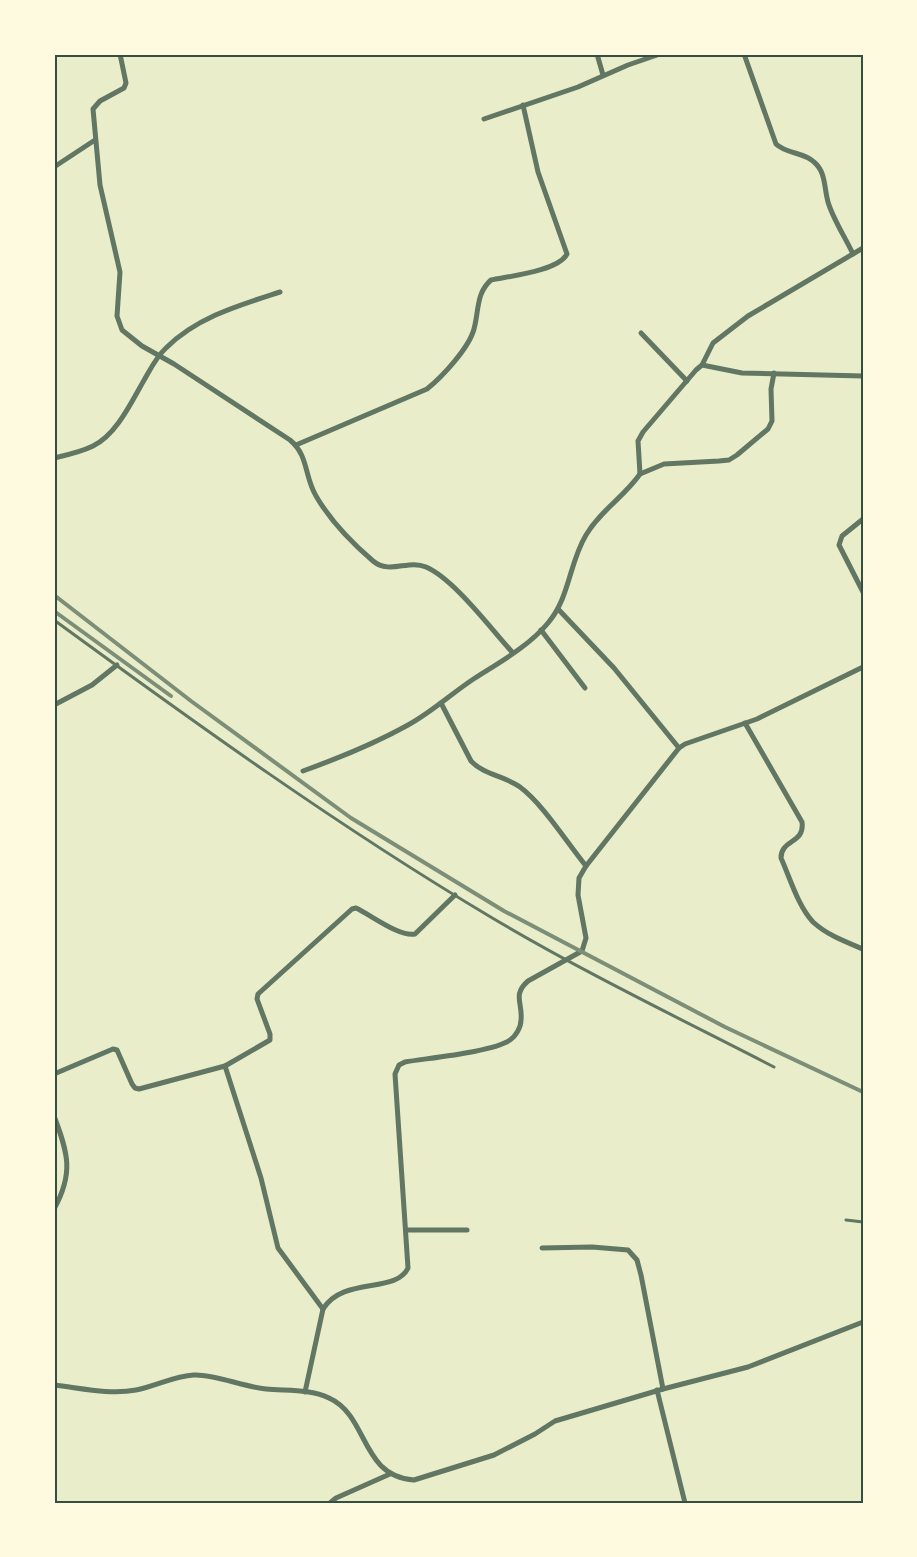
<svg xmlns="http://www.w3.org/2000/svg" width="917" height="1557" font-family="Montserrat,sans-serif">
<style>
.lines{fill:none;stroke-linecap:round;stroke-linejoin:round}
.service{stroke:#617663;stroke-width:3}
.minor{stroke:#617663;stroke-width:5}
.rail{stroke:#7c8e77;stroke-width:4}
.neatline{fill:none;stroke:#344e41;stroke-width:2}
</style>
<rect width="100%" height="100%" fill="#e9edc9"/>
<g class="lines">
<g class="service">
<path d="M 54,620 C 195,723 338,826 489,916 C 581,971 679,1018 774,1067"/>
<path d="M 846,1220 L 863,1222"/>
</g>
<g class="minor">
<path d="M 120,54 L 126,83 L 124,88 L 100,101 L 93,109 L 100,185 L 120,272 L 117,316 L 122,330 L 142,346 L 174,364 L 290,440 C 309,456 304,476 316,496 C 330,520 352,543 373,561 C 390,575 408,559 426,567 C 454,579 491,629 513,653"/>
<path d="M 597,54 L 603,75"/>
<path d="M 744,54 L 776,144 C 786,154 804,152 814,162 C 826,172 824,188 828,202 C 833,219 845,237 853,254"/>
<path d="M 484,119 L 578,87 L 628,65 L 660,54"/>
<path d="M 54,167 L 95,140"/>
<path d="M 641,333 L 687,381"/>
<path d="M 702,365 L 713,343 L 748,316 L 863,248"/>
<path d="M 296,445 L 427,389 C 442,377 469,348 474,329 C 479,311 476,293 491,280 C 510,276 558,271 567,254 L 538,172 L 523,105"/>
<path d="M 54,458 C 67,455 81,452 93,446 C 116,435 131,403 143,382 C 150,370 156,357 166,348 C 197,317 240,305 280,292"/>
<path d="M 640,474 L 664,464 L 719,461 L 729,460 L 737,455 L 768,429 L 772,421 L 771,389 L 774,373"/>
<path d="M 863,519 L 842,536 L 839,545 L 863,592"/>
<path d="M 558,609 L 614,668 L 679,748"/>
<path d="M 541,630 L 585,688"/>
<path d="M 441,703 L 471,761 C 484,775 505,776 520,787 C 542,803 568,844 586,866"/>
<path d="M 54,705 L 92,685 L 117,665"/>
<path d="M 745,723 L 802,822 C 805,844 781,839 781,858 C 790,878 798,906 813,922 C 827,935 846,942 863,949"/>
<path d="M 303,771 C 339,758 374,744 408,725 C 432,712 452,693 475,678 C 500,662 529,646 548,623 C 570,597 569,563 586,535 C 600,511 624,497 640,474 L 638,441 L 643,432 L 696,370 L 702,365 L 742,373 L 863,376"/>
<path d="M 54,884 L 54,901"/>
<path d="M 225,1066 L 261,1178 L 278,1248 L 323,1309"/>
<path d="M 54,1074 L 113,1049 L 117,1050 L 132,1084 L 135,1088 L 139,1089 L 225,1066 L 270,1040 L 270,1034 L 257,999 L 258,994 L 352,909 L 356,908 C 371,915 399,937 415,934 L 455,895"/>
<path d="M 54,1116 C 68,1153 74,1173 54,1209"/>
<path d="M 406,1230 L 467,1230"/>
<path d="M 542,1248 L 592,1247 L 628,1250 L 637,1260 L 641,1275 L 663,1389"/>
<path d="M 54,1385 C 81,1388 110,1395 136,1390 C 156,1386 174,1376 194,1375 C 215,1374 243,1387 266,1389 C 287,1391 310,1389 329,1398 C 369,1416 360,1476 414,1480 L 494,1455 L 535,1434 L 555,1421 L 663,1389 L 748,1367 L 863,1322"/>
<path d="M 657,1390 L 685,1503"/>
<path d="M 305,1392 L 323,1309 C 343,1276 396,1294 408,1268 L 395,1074 L 399,1065 L 405,1062 C 428,1058 493,1052 510,1040 C 516,1036 521,1027 521,1020 C 523,1003 512,995 528,981 L 582,951 L 586,938 L 578,895 L 579,878 L 586,866 L 679,748 L 685,744 L 757,719 L 863,667"/>
<path d="M 330,1503 L 336,1498 L 390,1474"/>
</g>
<g class="rail">
<path d="M 54,595 L 191,701 L 351,818 L 504,911 L 725,1027 L 863,1092"/>
<path d="M 54,611 L 171,696"/>
</g>
</g>
<rect width="917" height="1557" fill="none" stroke="#fefae0" stroke-width="111"/>
<rect x="56" y="56" width="806" height="1446" class="neatline"/>
</svg>
